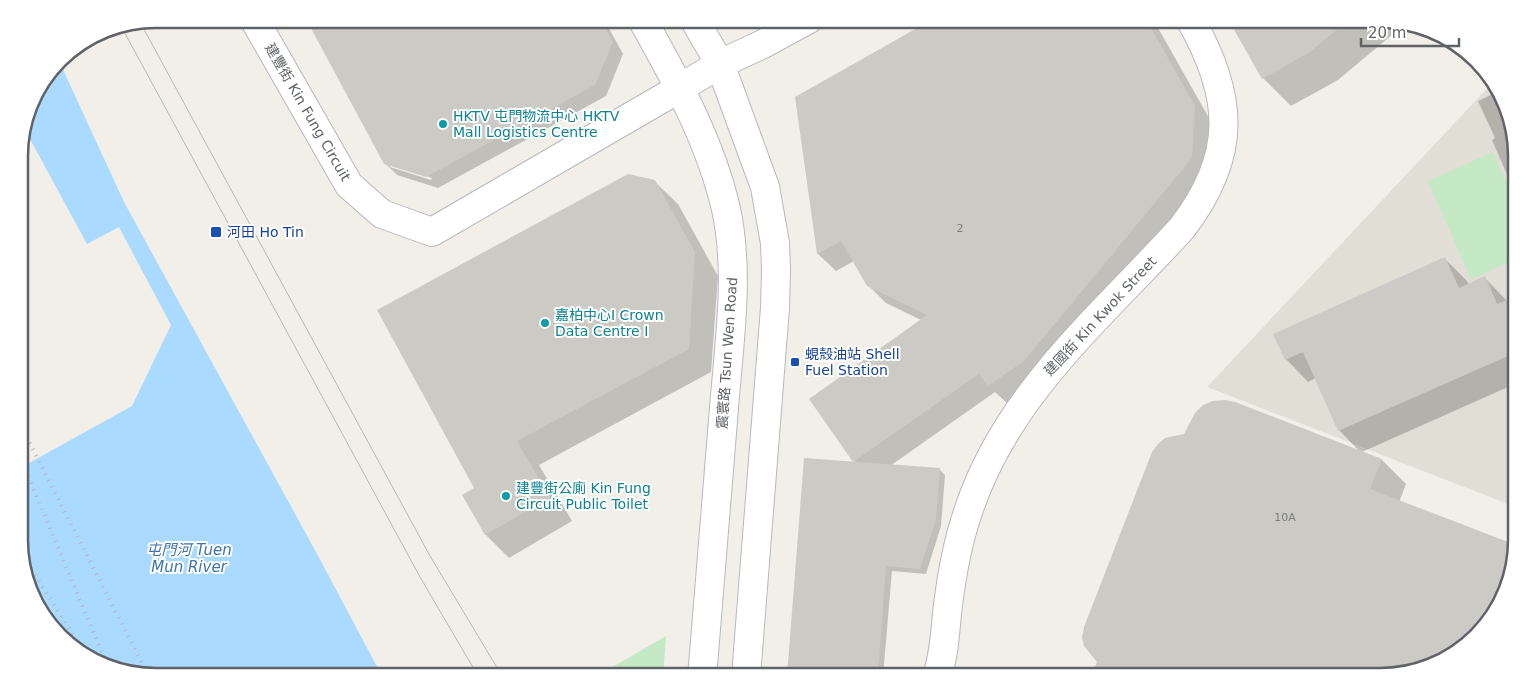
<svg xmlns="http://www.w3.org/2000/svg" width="1536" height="695" font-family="'DejaVu Sans','Noto Sans TC',sans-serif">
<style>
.education{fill:#e1ded6}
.green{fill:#c5e8c5}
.water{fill:#aadaff}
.pier{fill:#f1efe8}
.shadow{fill:#0003;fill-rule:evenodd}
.building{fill:#cccac5}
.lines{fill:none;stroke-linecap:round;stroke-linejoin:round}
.minor-casing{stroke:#b5b8bc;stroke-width:30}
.tertiary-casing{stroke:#b5b8bc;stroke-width:30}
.secondary-casing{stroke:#b6babf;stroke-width:30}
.minor{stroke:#fff;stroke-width:28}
.tertiary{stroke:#fff;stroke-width:28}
.secondary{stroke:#fff;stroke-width:28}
.tram{stroke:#b6b7b8;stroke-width:1}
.rail{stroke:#b6b7b8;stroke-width:4;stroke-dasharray:1 6;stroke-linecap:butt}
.culture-dot{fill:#0f9aa8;stroke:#fff;stroke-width:2}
.transit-dot{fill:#1a4fb4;stroke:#fff;stroke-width:2}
.labels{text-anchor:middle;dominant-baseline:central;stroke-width:4;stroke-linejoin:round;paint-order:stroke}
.number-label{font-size:11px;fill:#7a7d7f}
.street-label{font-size:14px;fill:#5f6368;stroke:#fff}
.culture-label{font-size:14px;fill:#0d838f;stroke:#fff;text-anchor:start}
.transit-label{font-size:14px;fill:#164399;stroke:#fff;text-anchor:start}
.water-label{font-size:15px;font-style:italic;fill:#4174aa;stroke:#fff}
.rim{fill:none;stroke:#5f6368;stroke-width:2.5}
</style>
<rect width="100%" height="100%" fill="#f1efe8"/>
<path class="education" d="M 1493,82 L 1516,138 L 1517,480 L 1508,504 L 1207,387 Z"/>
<g class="green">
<path d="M 1493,152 L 1516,205 L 1516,259 L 1471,279 L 1428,181 Z"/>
<path d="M 666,636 L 663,676 L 597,676 Z"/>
</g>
<path class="water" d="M 59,61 L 124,202 L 316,552 L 382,676 L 155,676 L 103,666 L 47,623 L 20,558 L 19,146 L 33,95 Z"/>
<path class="pier" d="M 24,128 L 87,244 L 119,227 L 171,325 L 132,406 L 20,468 L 19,146 Z"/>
<g class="shadow">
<path d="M 307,19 L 604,19 L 623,54 L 606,96 L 438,188 L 397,175 L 385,163 ZM 390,164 L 432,178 L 431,180 L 390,167 Z"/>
<path d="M 935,19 L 1153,19 L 1213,125 L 1210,176 L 1042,378 L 1007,403 L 995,392 L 890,466 L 939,469 L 945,475 L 941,526 L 926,574 L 892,571 L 883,676 L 788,676 L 805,460 L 857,463 L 854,461 L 921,320 L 886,303 L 868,285 L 854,261 L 836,271 L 818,254 L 796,97 Z"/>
<path d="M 1230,19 L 1380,19 L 1405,24 L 1338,80 L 1291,106 L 1263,78 Z"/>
<path d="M 1497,92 L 1516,138 L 1516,195 L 1492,140 L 1495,138 L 1478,101 Z"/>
<path d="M 654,181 L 678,204 L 718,276 L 711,372 L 539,465 L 572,521 L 509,558 L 486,535 L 463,495 L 475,488 Z"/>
<path d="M 1445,259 L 1467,281 L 1469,285 L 1485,278 L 1507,301 L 1517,297 L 1517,383 L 1362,452 L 1382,460 L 1406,484 L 1399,502 L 1516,547 L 1507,592 L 1457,653 L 1389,676 L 1094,676 L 1098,662 L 1359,451 L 1339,430 L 1316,378 L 1308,382 L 1286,359 Z"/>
</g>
<g class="building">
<path d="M 306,19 L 600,19 L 613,42 L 595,85 L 426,177 L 384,164 Z"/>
<path d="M 933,19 L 1146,19 L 1195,106 L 1192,158 L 1024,361 L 988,386 L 979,374 L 853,462 L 809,399 L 927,315 L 867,286 L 841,241 L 817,254 L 795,97 Z"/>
<path d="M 1228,19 L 1350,19 L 1310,52 L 1262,79 Z"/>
<path d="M 628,174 L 655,180 L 695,252 L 689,349 L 517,441 L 550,498 L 485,535 L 462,495 L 474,488 L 377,310 Z"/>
<path d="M 1445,257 L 1459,288 L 1485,276 L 1497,304 L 1517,296 L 1517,352 L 1338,431 L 1303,352 L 1285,360 L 1273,334 Z"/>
<path d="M 1225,400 L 1235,402 L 1382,459 L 1370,489 L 1516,545 L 1507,592 L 1457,653 L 1389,676 L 1091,676 L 1097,662 L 1084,646 L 1082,637 L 1084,627 L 1152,452 L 1158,444 L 1165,438 L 1184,434 L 1195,413 L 1203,405 L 1213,401 Z"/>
<path d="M 804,458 L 940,468 L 936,520 L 920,569 L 886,566 L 878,676 L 787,676 Z"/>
</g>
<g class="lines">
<g class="minor-casing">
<g id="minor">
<path d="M 254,19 L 349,185 L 382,214 L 432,232 L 680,88"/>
<path d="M 720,64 L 763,44 L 809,19"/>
<path d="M 937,676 C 945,653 945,629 948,605 C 952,573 958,540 969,509 C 1008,393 1102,316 1182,228 C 1238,155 1234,96 1190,19"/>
</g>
</g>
<g class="tertiary-casing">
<path id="tertiary" d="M 680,88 L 720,64"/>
</g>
<g class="secondary-casing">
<g id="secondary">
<path d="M 642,19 C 676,80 710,140 726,209 C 740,274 729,343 724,408 C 717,498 710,587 702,676"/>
<path d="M 694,19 L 720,64 L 765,187 L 775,243 L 776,270 L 775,308 L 746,676"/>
</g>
</g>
<use href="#minor" class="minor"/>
<use href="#tertiary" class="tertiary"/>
<use href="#secondary" class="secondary"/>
<g class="tram">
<path d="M 140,22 L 430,556 L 502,676"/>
<path d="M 121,26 L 420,577 L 478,676"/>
</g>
<g class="rail">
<path d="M 20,424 L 148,675"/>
<path d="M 20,457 L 108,667"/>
<path d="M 20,551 L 84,652"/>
</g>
</g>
<g class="culture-dot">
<circle cx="443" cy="124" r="5"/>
<circle cx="545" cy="323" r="5"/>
<circle cx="506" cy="496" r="5"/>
</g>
<g class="transit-dot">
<rect x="210" y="226" width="12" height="12" rx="2.5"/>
<rect x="790" y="357" width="10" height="10" rx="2.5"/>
</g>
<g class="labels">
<g class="number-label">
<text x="960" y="228">2</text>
<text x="1285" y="517">10A</text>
</g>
<g class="street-label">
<text transform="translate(308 112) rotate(60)">建豐街 Kin Fung Circuit</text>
<text transform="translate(1100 316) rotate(-47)">建國街 Kin Kwok Street</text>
<text transform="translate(727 353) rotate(-86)">震寰路 Tsun Wen Road</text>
</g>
<g class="culture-label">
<text x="453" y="116">HKTV 屯門物流中心 HKTV<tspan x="453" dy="16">Mall Logistics Centre</tspan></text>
<text x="555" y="315">嘉柏中心I Crown<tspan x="555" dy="16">Data Centre I</tspan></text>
<text x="516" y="488">建豐街公廁 Kin Fung<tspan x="516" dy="16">Circuit Public Toilet</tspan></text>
</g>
<g class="transit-label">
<text x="227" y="232">河田 Ho Tin</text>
<text x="805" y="354">蜆殼油站 Shell<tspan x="805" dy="16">Fuel Station</tspan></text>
</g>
<g class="water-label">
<text x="189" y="550">屯門河 Tuen<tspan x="189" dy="17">Mun River</tspan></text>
</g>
</g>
<path d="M0 0H1536V695H0ZM156 28H1380A128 128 0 0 1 1508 156V540A128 128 0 0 1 1380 668H156A128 128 0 0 1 28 540V156A128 128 0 0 1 156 28Z" fill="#fff" fill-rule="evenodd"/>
<path class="rim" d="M156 28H1380A128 128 0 0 1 1508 156V540A128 128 0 0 1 1380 668H156A128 128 0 0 1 28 540V156A128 128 0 0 1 156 28Z"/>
<path d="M1361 38v8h98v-8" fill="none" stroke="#5f6368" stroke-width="2.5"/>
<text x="1368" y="38" font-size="15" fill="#5f6368" stroke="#ffffff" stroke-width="4" paint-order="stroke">20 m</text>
</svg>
